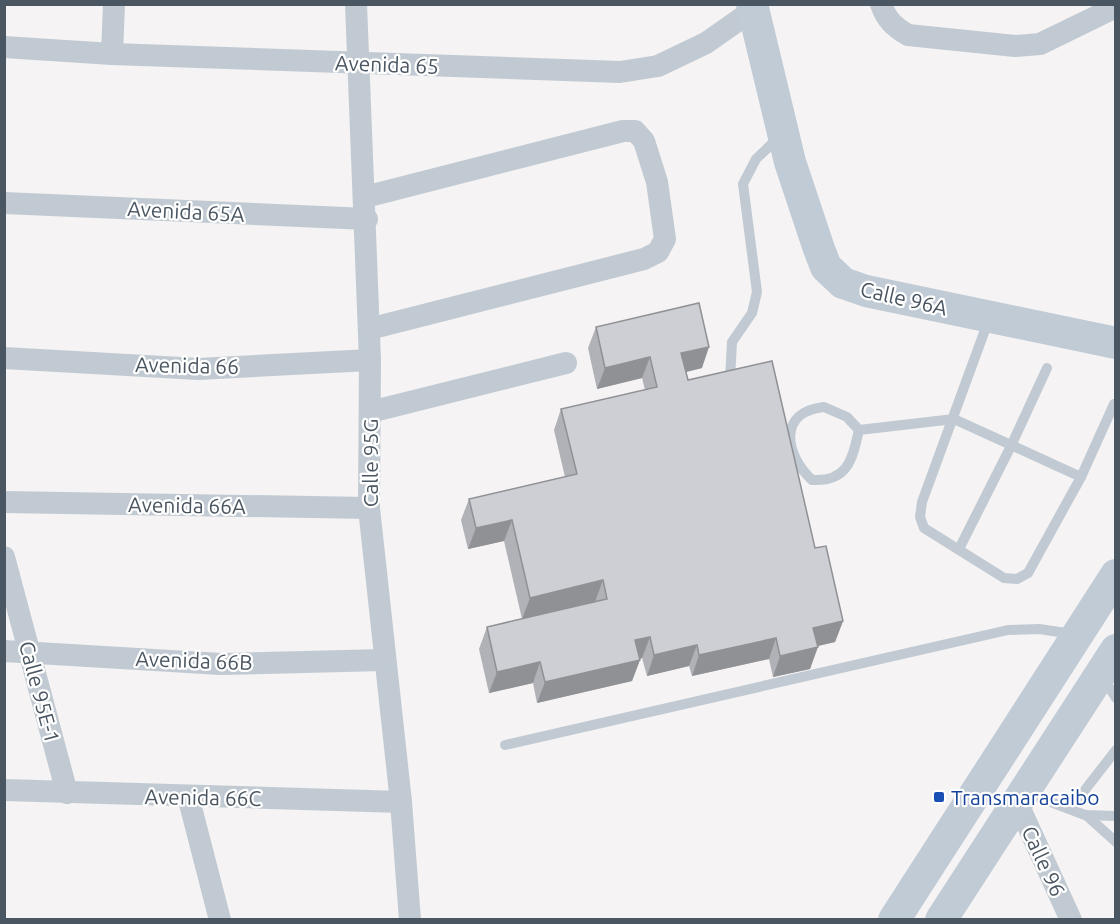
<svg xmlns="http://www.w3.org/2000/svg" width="1120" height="924" font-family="Ubuntu,sans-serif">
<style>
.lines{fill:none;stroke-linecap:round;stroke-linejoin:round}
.lane{stroke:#c1cad2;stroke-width:10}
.street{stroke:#c1cad2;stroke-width:22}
.secondary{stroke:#c1cbd6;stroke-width:32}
.wall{fill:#b0b2b7}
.shaded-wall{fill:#909195}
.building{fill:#cdcfd5;stroke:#909195;stroke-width:1.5}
.transit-dot{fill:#1a4fb4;stroke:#fff;stroke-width:2}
.labels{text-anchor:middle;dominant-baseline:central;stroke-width:4.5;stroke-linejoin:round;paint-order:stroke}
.street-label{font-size:21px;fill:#4a5661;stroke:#fff}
.transit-label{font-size:21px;fill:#164399;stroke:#fff;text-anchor:start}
</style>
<rect width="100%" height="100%" fill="#f5f3f3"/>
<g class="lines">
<g class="lane">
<path d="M 730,380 L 732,342 L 752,313 L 757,292 L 743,184 L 756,159 L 779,137"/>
<path d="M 824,407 L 847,417 L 859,430 C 852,460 848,482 812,480 C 785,455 777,412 824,407 Z"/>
<path d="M 859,430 L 954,419 L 1081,477 L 1028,573 L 1017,579 L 1004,578 L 924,528 L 920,517 L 922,502 L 989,319"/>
<path d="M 1081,477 L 1114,404"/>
<path d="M 959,549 L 1011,446 L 1047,368"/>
<path d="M 1103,678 L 1116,698"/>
<path d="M 505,745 L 1008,630 L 1039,629 L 1073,634"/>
<path d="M 1027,793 L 1085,815 L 1116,816"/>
<path d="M 1071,808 L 1116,750"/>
<path d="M 1086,815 L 1116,842"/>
</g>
<g class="street">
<path d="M 356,4 L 370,360 L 369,508 L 401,802 L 410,920"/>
<path d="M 881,4 C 886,19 894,27 908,35 L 1015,46 L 1040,44 L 1116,7"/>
<path d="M 4,47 L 112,54 L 620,72 L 658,66 L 706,43 L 753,10"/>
<path d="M 112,54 L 114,4"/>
<path d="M 365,197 L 623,131 L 635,131 L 644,141 L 657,182 L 665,239 L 658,252 L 644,259 L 369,329"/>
<path d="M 4,203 L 367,219"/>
<path d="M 4,358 L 198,369 L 370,360"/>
<path d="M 370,412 L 566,363"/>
<path d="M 4,502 L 369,508"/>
<path d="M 4,557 L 67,793"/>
<path d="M 4,651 L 221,664 L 384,660"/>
<path d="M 4,790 L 401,802"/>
<path d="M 188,796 L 220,920"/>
<path d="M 1017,802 L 1071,920"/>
</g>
<g class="secondary">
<path d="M 752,4 L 790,162 L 819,249 L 826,267 L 843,283 L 866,291 L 1116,343"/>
<path d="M 894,920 L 1116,575"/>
<path d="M 941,920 L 1116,650"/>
</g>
</g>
<path class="wall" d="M 596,327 L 702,368 L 686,372 L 688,380 L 815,548 L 843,621 L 835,642 L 817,646 L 810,669 L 773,677 L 769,659 L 692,676 L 689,666 L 647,676 L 642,658 L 640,659 L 632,681 L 537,703 L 533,683 L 489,693 L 479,649 L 487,627 L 522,619 L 504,541 L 468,549 L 461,520 L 469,499 L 565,477 L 554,430 L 561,409 L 645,390 L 642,378 L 597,389 L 588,348 Z"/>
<g class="shaded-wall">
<path d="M 709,347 L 702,368 L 674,375 L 681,353 Z"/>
<path d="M 650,357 L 642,378 L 597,389 L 605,368 Z"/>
<path d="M 512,520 L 504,541 L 468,549 L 476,528 Z"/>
<path d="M 603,580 L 595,602 L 522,619 L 530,598 Z"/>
<path d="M 843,621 L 835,642 L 805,649 L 813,628 Z"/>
<path d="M 650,637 L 642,658 L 628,662 L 635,640 Z"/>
<path d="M 776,638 L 769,659 L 692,676 L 699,655 Z"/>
<path d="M 697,645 L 689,666 L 647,676 L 654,655 Z"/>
<path d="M 818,647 L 810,669 L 773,677 L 780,656 Z"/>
<path d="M 640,660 L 632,681 L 537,703 L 545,682 Z"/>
<path d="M 540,662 L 533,683 L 489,693 L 497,672 Z"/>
</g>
<path class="building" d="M 699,303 L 709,347 L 681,353 L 688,380 L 772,361 L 815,548 L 826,546 L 843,621 L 813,628 L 818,647 L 780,656 L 776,638 L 699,655 L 697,645 L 654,655 L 650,637 L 635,640 L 640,660 L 545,682 L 540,662 L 497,672 L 487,627 L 607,599 L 603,580 L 530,598 L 512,520 L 476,528 L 469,499 L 577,474 L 561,409 L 657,387 L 650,357 L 605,368 L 596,327 Z"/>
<rect class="transit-dot" x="933" y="791" width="12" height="12" rx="3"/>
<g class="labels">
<g class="street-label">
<text transform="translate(387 64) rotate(2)">Avenida 65</text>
<text transform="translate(186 211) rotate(3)">Avenida 65A</text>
<text transform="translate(904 298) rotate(13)">Calle 96A</text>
<text transform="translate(187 365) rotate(1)">Avenida 66</text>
<text transform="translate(370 463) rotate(-90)">Calle 95G</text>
<text transform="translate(187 505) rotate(1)">Avenida 66A</text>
<text transform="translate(194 660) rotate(2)">Avenida 66B</text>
<text transform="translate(40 692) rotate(75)">Calle 95E-1</text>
<text transform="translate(203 797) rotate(1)">Avenida 66C</text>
<text transform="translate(1044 861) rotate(65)">Calle 96</text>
</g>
<g class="transit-label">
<text x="951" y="797">Transmaracaibo</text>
</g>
</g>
<rect width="1120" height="924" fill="none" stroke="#4a5661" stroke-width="12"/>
</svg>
